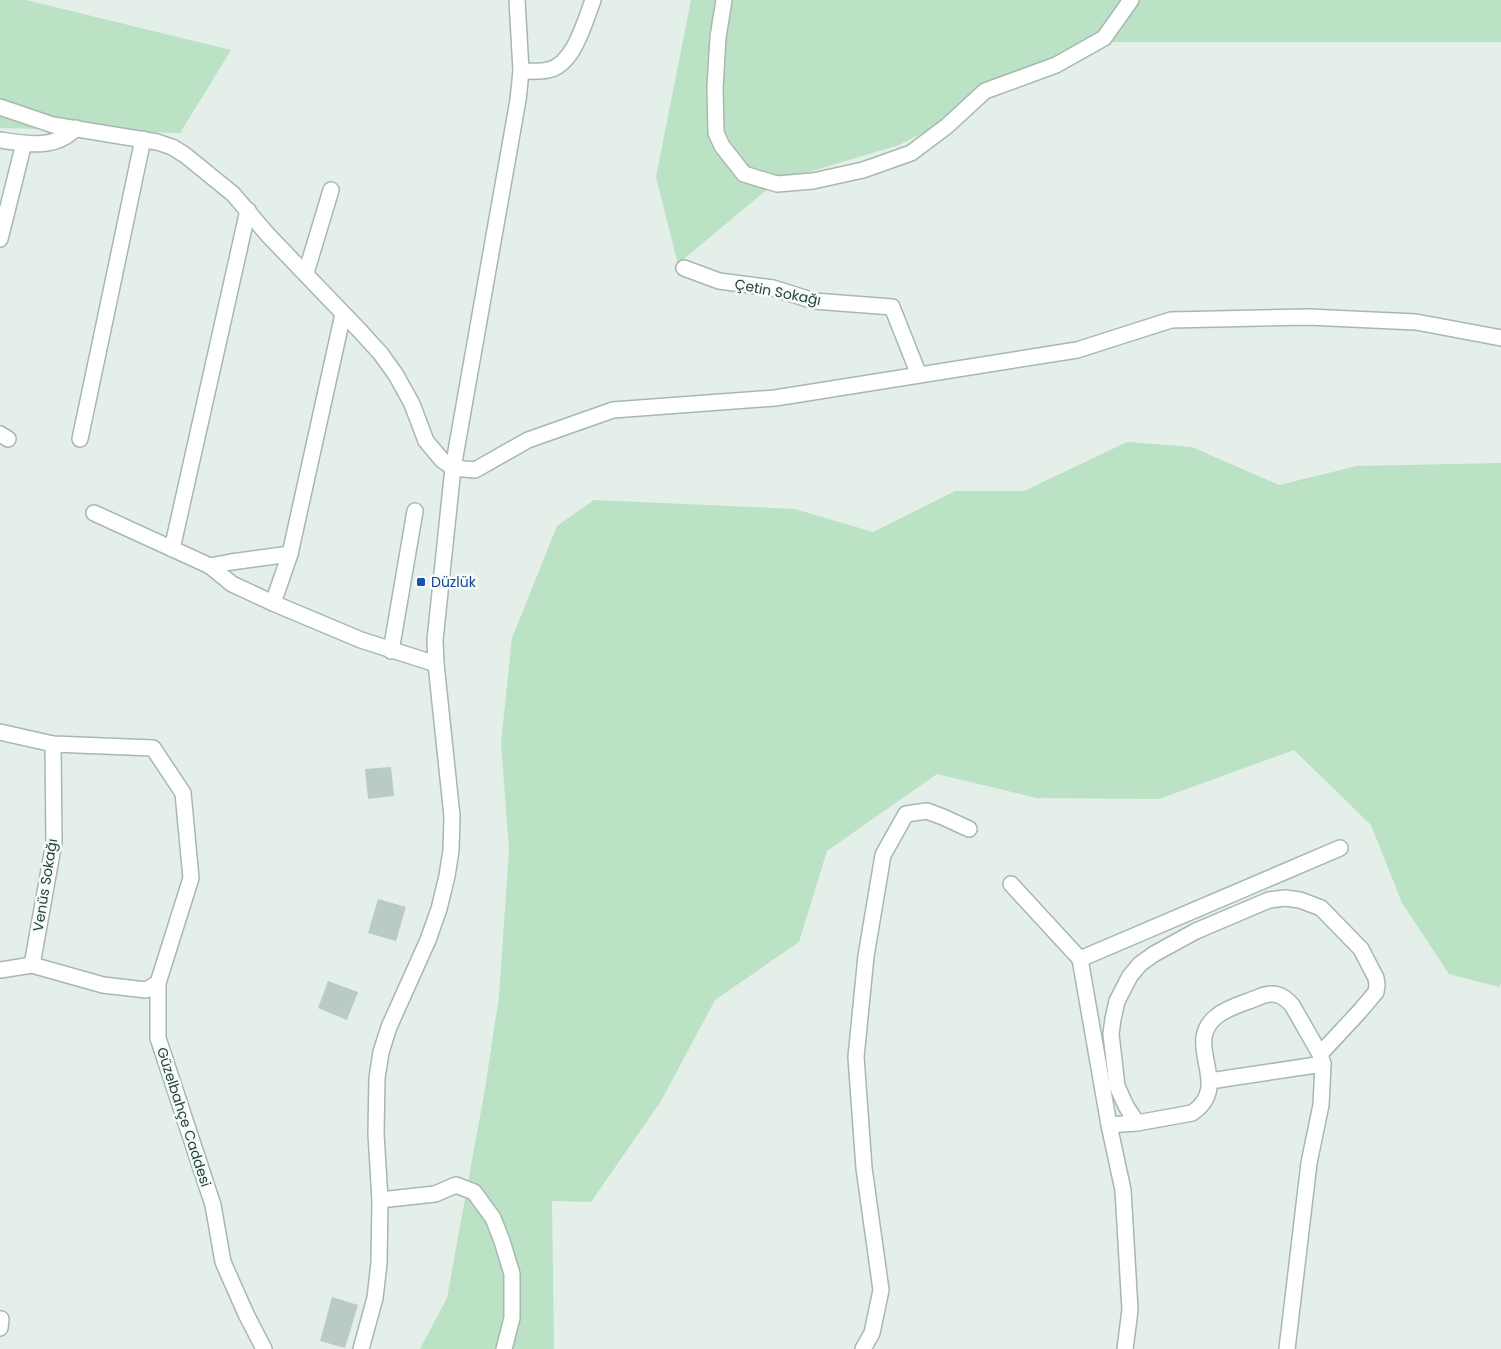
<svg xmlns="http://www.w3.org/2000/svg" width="1501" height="1349" font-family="Poppins,sans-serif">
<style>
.green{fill:#bbe2c4}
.building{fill:#b9cbc3}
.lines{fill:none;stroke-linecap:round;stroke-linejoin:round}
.minor-casing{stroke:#a6b8b1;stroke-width:18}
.minor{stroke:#fff;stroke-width:15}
.transit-dot{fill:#1a4fb4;stroke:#f6fbf8;stroke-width:2}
.labels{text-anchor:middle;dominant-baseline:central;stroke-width:5;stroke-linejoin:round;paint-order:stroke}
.street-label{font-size:14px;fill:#214438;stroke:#f6fbf8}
.transit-label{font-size:14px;fill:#164399;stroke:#f6fbf8;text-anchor:start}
</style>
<rect width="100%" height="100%" fill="#e4efea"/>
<g class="green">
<path d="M 0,0 L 26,0 L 231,50 L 180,133 L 0,128 Z"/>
<path d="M 691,0 L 1501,0 L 1501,42 L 1101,42 L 899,145 L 776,182 L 678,264 L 656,177 Z"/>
<path d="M 1127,442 L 1192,447 L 1279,485 L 1357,466 L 1501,463 L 1501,983 L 1499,987 L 1449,974 L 1402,903 L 1371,825 L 1294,750 L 1159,799 L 1037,798 L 937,774 L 827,851 L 799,942 L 715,1000 L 661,1101 L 591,1202 L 552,1201 L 554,1349 L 420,1349 L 447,1298 L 485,1089 L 499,996 L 509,850 L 501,743 L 512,638 L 557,526 L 594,500 L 795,509 L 873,532 L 955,491 L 1024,491 Z"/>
</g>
<g class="building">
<path d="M 391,767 L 394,796 L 368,799 L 365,769 Z"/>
<path d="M 378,899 L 406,907 L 396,941 L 368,933 Z"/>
<path d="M 328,981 L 358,992 L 347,1020 L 318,1008 Z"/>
<path d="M 332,1297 L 358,1305 L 345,1348 L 320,1341 Z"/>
</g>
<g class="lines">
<g class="minor-casing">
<g id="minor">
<path d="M 724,0 L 718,37 L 715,88 L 716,133 L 722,146 L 744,174 L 777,184 L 813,181 L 863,170 L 911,153 L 947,126 L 985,91 L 1056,65 L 1104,38 L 1131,0"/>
<path d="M 521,71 C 530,71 540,72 548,70 C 574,65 585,21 593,0"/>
<path d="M 0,107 L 53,125 L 157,142 L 172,147 L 185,155 L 233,194 L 268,235 L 361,332 L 381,354 L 396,375 L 412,404 L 426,441 L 442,460 L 453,468 L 475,470 L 528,440 L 613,410 L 775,398 L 1077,350 L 1171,320 L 1308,317 L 1416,322 L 1501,338"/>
<path d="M 0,140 C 27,144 55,150 76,128"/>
<path d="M 0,239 L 24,143"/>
<path d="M 684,268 L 719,281 L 773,288 L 814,301 L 892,307 L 919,375"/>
<path d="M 306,273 L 331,190"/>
<path d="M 0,434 L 8,439"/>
<path d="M 80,439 L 143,139"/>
<path d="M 94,513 L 210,566 L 232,584 L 273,603 L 361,640 L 436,664"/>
<path d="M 172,549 L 248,210"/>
<path d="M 210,566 L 231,562 L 290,554"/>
<path d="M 273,603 L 290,554 L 343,314"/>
<path d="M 391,651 L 415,511"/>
<path d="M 0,732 L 53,744 L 153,748 L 183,793 L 191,878 L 158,983 L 158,1038 L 213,1205 L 223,1262 L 246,1314 L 264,1349"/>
<path d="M 1011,884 L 1080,959"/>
<path d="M 32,965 L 54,842 L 53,744"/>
<path d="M 0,970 L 32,965 L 103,985 L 146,990 L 158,983"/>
<path d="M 1210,1081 L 1323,1064"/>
<path d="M 1137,1123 L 1126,1106 L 1117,1086 L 1111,1034 L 1113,1019 L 1117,1001 L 1130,976 L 1140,964 L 1154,954 L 1196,931 L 1269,900 L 1285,898 L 1300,900 L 1321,908 L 1361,949 L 1376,978 L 1377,985 L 1376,992 L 1360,1011 L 1320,1054"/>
<path d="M 1109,1125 L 1137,1123 L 1192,1113 C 1234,1085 1181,1044 1217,1016 C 1228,1007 1245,1003 1259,997 C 1273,991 1282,994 1292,1005 L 1320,1054 L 1323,1064 L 1321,1105 L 1309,1163 L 1287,1349"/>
<path d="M 380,1200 L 435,1194 L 456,1185 L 474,1192 L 493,1218 L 502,1241 L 512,1274 L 512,1318 L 504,1349"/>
<path d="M 0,1328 L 1,1319"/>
<path d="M 361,1349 L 375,1298 L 379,1263 L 380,1200 L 376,1134 L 377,1078 L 381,1052 L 389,1027 L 428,940 L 439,909 L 447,876 L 451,850 L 452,816 L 436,664 L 435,640 L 453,468 L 518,100 L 521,71 L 517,0"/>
<path d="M 863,1349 L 872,1333 L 881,1290 L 864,1168 L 856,1057 L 866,956 L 883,855 L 906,814 L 927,811 L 943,817 L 969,829"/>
<path d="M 1125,1349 L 1130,1310 L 1123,1190 L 1109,1125 L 1080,959 L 1340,848"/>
</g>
</g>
<use href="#minor" class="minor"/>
</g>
<rect class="transit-dot" x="416" y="577" width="10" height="10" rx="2.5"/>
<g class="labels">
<g class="street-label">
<text transform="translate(778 292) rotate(11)">Çetin Sokağı</text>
<text transform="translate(45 885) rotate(-81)">Venüs Sokağı</text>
<text transform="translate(184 1117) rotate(72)">Güzelbahçe Caddesi</text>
</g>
<g class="transit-label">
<text x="431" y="582">Düzlük</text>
</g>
</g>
</svg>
